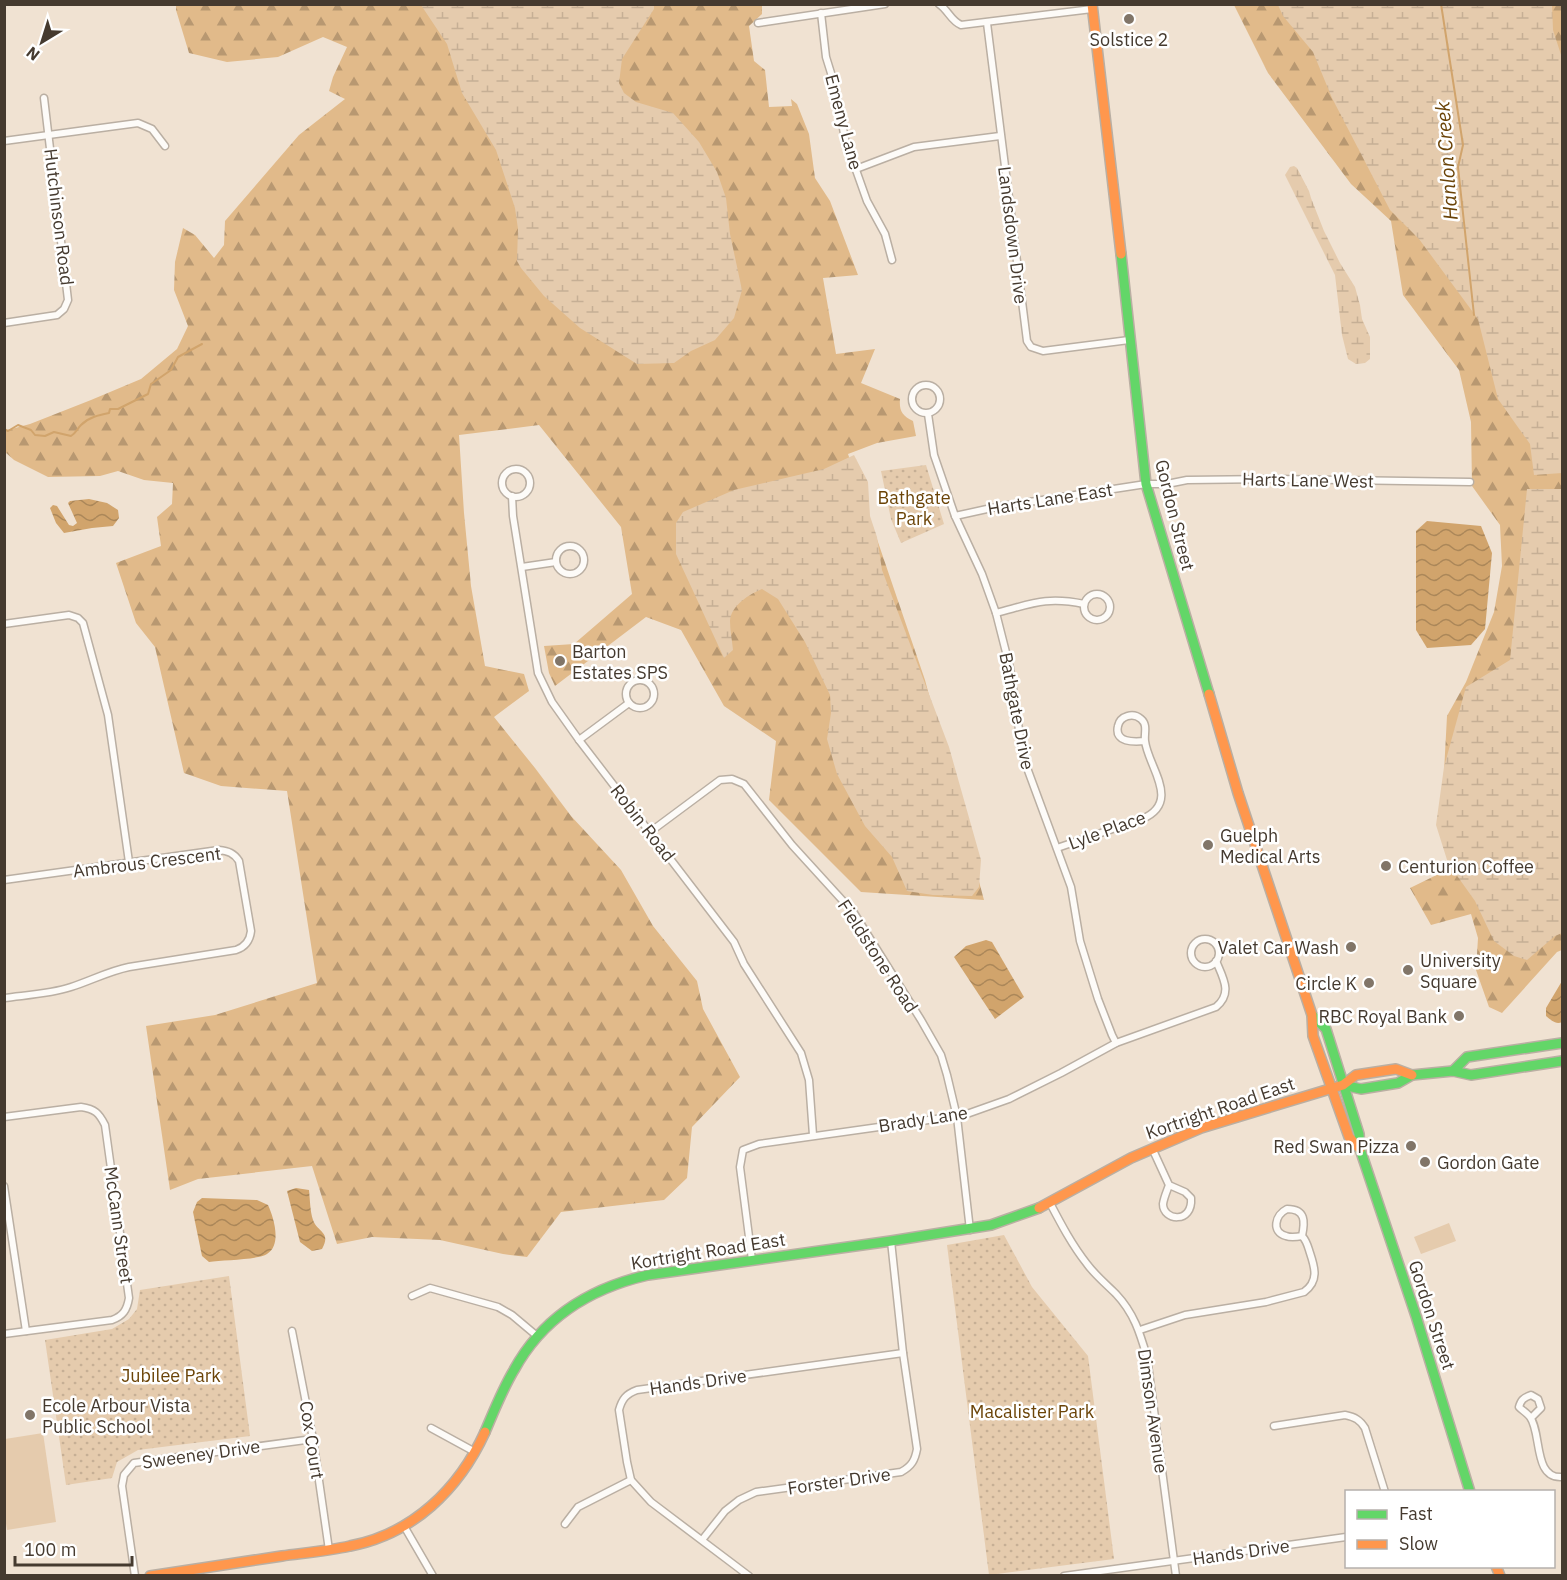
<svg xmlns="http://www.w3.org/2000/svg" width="1567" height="1580" font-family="'IBM Plex Sans',sans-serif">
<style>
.green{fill:#e5cbad}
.forest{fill:url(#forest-firs)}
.wetland{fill:url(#wetland-marsh)}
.park{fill:url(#park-dots)}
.water{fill:url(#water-waves)}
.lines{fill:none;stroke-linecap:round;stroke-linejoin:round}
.stream{stroke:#d1a46c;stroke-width:2}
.street-casing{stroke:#baafa3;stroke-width:9}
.fast-casing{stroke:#baafa3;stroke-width:12}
.slow-casing{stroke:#baafa3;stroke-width:12}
.street{stroke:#fdfbf8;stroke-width:6}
.fast{stroke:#63d668;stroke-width:9}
.slow{stroke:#ff974d;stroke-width:9}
.poi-dot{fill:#817568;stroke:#fff;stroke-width:2}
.labels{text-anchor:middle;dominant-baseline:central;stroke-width:5;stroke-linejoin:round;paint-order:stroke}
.poi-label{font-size:18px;fill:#453a2f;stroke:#fff;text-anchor:start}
.street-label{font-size:18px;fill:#453a2f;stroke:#fff}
.park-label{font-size:18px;fill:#6b4408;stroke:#fff}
.water-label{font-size:20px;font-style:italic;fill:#6a4307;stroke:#fff}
</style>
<defs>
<pattern id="forest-firs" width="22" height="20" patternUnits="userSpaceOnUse" patternTransform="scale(1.5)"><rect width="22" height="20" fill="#e1ba8a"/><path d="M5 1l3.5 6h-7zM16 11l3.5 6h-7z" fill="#b89871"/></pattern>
<pattern id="wetland-marsh" width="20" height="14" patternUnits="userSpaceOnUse" patternTransform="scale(1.5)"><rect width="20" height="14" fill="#e5cbad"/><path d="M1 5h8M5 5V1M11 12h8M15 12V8" fill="none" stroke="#c6af95"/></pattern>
<pattern id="park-dots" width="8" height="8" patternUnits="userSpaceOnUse" patternTransform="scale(1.5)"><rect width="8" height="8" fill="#e5cbad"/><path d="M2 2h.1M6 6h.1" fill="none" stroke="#c6af95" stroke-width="1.8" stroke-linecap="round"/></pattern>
<pattern id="water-waves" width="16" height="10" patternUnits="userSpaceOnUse" patternTransform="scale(1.5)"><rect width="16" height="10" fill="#d1a46c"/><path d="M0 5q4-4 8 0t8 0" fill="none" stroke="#ab8759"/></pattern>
</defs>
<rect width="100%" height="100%" fill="#f0e2d2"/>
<g class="green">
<path d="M 1449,1223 L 1456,1241 L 1421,1254 L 1414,1237 Z"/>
<path d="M 43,1433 L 56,1522 L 7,1530 L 4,1511 L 5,1439 Z"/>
</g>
<g class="forest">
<path d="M 176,5 L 762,5 L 762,14 L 749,26 L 754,61 L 765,70 L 769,107 L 792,106 L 791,99 L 797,104 L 809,134 L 815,178 L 830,201 L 858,275 L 823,278 L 836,354 L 875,349 L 861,383 L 900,399 C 899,410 902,416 913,421 L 916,436 L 877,443 L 848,454 L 925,680 L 984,900 L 861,892 L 769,800 L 776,741 L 724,706 L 681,630 L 646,617 L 555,686 L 549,673 L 544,646 L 574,644 L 632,594 L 621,527 L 539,425 L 459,435 L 464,513 L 471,586 L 485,666 L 524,674 L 529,691 L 494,717 L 535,768 L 571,816 L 621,870 L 653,926 L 697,981 L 703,1009 L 740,1077 L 692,1127 L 687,1178 L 664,1200 L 561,1212 L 527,1257 L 503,1254 L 440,1240 L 372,1237 L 337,1244 L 312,1166 L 198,1179 L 170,1190 L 146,1026 L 215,1015 L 317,983 L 287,791 L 221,786 L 184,773 L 155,647 L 136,623 L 116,563 L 161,546 L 157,517 L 172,504 L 173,483 L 144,480 L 118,471 L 100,476 L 48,477 L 14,460 L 5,452 L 4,431 L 30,424 L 91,400 L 141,379 L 177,349 L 188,326 L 174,290 L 175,262 L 183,228 L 195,235 L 214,258 L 224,245 L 225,221 L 299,135 L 345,99 L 329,91 L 333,77 L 347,47 L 323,37 L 278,57 L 227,62 L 189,53 L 176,10 Z"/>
<path d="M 1234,5 L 1562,5 L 1562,950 L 1557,952 L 1502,1013 L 1489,1007 L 1476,970 L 1478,938 L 1471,914 L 1431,925 L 1410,888 L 1453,867 L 1441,828 L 1447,716 L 1466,682 L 1494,612 L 1502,566 L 1500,525 L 1472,486 L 1471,422 L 1459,370 L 1403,295 L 1391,221 L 1351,184 L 1268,73 Z"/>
</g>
<g class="wetland">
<path d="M 421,5 L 654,5 L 654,9 L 622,59 L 619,83 L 624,93 L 636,102 L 673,113 L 699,142 L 717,172 L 726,198 L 730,234 L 742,290 L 734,318 L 715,340 L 691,351 L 674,363 L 637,364 L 580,328 L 544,296 L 521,268 L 517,261 L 518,229 L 515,208 L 496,150 L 462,93 L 447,44 Z"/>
<path d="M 1278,5 L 1552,5 L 1553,30 L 1562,58 L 1562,473 L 1534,475 L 1530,444 L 1498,399 L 1478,319 L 1419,239 L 1390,210 L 1332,98 L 1313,52 L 1283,16 Z"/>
<path d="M 1294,166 L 1297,168 L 1309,191 L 1311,198 L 1324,231 L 1340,263 L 1355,287 L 1360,305 L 1362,319 L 1370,337 L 1370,359 L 1365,363 L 1356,364 L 1348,359 L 1342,335 L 1335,275 L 1285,175 L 1290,167 Z"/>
<path d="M 854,455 L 868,482 L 870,516 L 877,537 L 882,570 L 949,747 L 981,860 L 979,887 L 972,896 L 933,895 L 907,891 L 892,857 L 865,826 L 837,774 L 827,739 L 831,713 L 830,695 L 805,642 L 778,599 L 762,589 C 750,594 731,605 730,621 C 730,630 732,640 733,650 L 724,658 L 676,554 L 676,523 L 683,512 L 734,490 L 824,469 Z"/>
<path d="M 1527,489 L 1562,489 L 1562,933 L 1555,936 L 1527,960 L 1514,956 L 1494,941 L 1475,901 L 1448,863 L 1436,825 L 1444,767 L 1466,687 L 1510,660 Z"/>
</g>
<g class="park">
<path d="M 926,465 L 944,524 L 901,543 L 891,519 L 881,471 Z"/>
<path d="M 1004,1235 L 1032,1287 L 1088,1356 L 1114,1559 L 989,1575 L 947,1245 Z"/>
<path d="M 229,1276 L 250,1436 L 138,1450 L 117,1462 L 112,1478 L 66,1485 L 45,1340 L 112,1329 L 129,1319 L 137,1309 L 140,1290 Z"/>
</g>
<g class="water">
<path d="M 89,499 L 107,503 L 118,510 L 119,518 L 113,526 L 92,528 L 64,533 L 56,523 L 50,508 L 53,505 L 57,506 L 69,525 L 73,526 L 77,523 L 68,503 L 70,501 Z"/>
<path d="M 1427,521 L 1481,526 L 1492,553 L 1485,629 L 1471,645 L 1427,648 L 1416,630 L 1416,531 Z"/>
<path d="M 986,940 L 992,942 L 1024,997 L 995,1019 L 954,957 L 966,946 Z"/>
<path d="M 1562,981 L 1562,1022 C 1556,1025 1551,1020 1546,1016 L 1546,1008 Z"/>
<path d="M 296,1188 L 309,1190 C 310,1199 310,1211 313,1220 C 317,1232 332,1232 322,1249 L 312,1251 L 300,1242 L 287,1191 Z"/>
<path d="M 202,1198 L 257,1200 L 268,1205 C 274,1218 282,1245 267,1254 C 258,1260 222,1260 209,1262 L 202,1256 L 193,1212 L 197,1202 Z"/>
</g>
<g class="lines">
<g class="stream">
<path d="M 1441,4 L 1463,145 L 1458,167 L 1474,315"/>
<path d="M 4,429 L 8,431 L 18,425 L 31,430 L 35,435 L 45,436 L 54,432 L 71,436 C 76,433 77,429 81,425 C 89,417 99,415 109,413 L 110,409 L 118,409 L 148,394 L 151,384 L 171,370 L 178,357 L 202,344"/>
</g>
<g class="street-casing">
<g id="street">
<path d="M 939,4 C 948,10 951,21 961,25 L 1092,9"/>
<path d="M 821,13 L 826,57 L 835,86 L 845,139 L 867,201 L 885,234 L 892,260"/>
<path d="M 758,23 L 885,4"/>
<path d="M 987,23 L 1027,341 L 1031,347 L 1043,351 L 1129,340"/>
<path d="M 4,141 L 138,123 L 152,129 L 165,146"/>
<path d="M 856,169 L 914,147 L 1000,136"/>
<path d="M 4,323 L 57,315 L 64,309 L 68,300 L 44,98"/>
<circle cx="926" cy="399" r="14"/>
<path d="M 928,414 L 934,455 L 955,516 L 982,574 L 996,613 L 1010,668 L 1023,757 L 1071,887 L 1080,941 L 1098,999 L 1112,1035 L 1116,1043"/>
<circle cx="516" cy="483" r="14"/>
<path d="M 512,496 L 513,516 L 538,673 L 552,702 L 579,740 L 734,942 L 744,964 L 801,1053 L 809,1080 L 813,1135"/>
<path d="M 955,516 L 996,507 L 1146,484 L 1167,484 L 1187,480 L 1276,479 L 1470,482"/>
<circle cx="570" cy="560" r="14"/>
<path d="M 522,567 L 556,562"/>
<circle cx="1097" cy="607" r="13"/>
<path d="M 996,613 C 1031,604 1046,596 1084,604"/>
<path d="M 4,624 L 69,615 L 78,618 L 83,623 L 108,715 L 129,862"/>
<circle cx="640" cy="694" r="14"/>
<path d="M 579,740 L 629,703"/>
<path d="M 650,832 L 720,780 L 732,779 L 744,784 L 792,845 L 854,913 L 921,1020 L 941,1055 L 947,1075 L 957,1117 L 970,1230"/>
<path d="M 1057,848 L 1142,819 C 1182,802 1148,767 1145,741 C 1144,733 1148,725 1141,719 C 1133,712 1120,716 1118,726 C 1114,743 1134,742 1145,741"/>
<path d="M 4,880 L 219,850 C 228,851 234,853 239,861 L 251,931 C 250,940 245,947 236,950 L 129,967 C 109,971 90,981 71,987 C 50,994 26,995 4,998"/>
<circle cx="1205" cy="953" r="14"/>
<path d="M 4,1117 L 81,1107 C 95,1109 99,1113 105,1125 L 129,1298 C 127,1310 123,1316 112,1320 L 4,1334"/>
<path d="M 1152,1148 L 1169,1185 C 1167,1191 1164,1197 1163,1204 C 1163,1221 1193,1224 1191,1198 L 1185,1192 L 1169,1185"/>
<path d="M 4,1186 L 26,1331"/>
<path d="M 1050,1203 C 1061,1224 1072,1245 1087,1264 C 1095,1275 1106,1284 1116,1294 C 1134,1313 1140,1333 1147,1357 L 1176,1576"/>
<path d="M 1287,1209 C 1306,1209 1305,1222 1302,1236 C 1297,1237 1291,1238 1286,1236 C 1271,1232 1275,1215 1287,1209 Z"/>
<path d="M 752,1260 L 740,1167 L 743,1150 L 759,1144 L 964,1115 L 1009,1099 L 1061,1073 L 1116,1043 L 1216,1007 C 1233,993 1223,978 1216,961"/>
<path d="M 412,1296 L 430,1288 L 498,1307 L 512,1315 L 537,1336"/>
<path d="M 1140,1330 L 1185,1315 L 1266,1302 L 1304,1292 C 1319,1281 1315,1268 1310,1253 C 1308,1247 1307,1241 1302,1236"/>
<path d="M 292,1331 L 313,1439 L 329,1550"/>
<path d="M 1531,1418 L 1541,1408 L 1538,1399 L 1531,1395 C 1523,1398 1521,1400 1519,1407 C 1522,1410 1528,1414 1530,1417 C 1542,1433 1533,1479 1562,1477"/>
<path d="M 1274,1426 L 1345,1415 C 1355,1417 1360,1420 1365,1428 L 1385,1492"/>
<path d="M 431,1428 L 475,1452"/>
<path d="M 565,1524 L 578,1507 L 631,1480"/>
<path d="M 404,1526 L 433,1576"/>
<path d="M 702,1540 L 725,1511 L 739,1500 L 756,1492 L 901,1472 C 912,1466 915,1460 917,1449 L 903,1353 L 891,1241"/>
<path d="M 135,1576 L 122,1486 L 124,1475 L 134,1463 L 313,1439"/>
<path d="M 749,1576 L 651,1502 L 631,1480 L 627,1462 L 619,1410 C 622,1399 626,1394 637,1390 L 903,1353"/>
<path d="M 1064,1576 L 1346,1537"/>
</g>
</g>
<g class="fast-casing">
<g id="fast">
<path d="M 1121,254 L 1146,484 L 1209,694"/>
<path d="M 1312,1015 L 1326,1029 L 1359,1134 L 1360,1149 L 1416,1316 L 1470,1492"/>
<path d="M 1453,1071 L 1467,1057 L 1562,1043"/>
<path d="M 1343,1085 L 1361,1089 L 1398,1083 L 1412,1075 L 1453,1071 L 1471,1075 L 1562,1061"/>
<path d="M 485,1432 C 494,1411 502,1390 514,1370 C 543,1317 591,1288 648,1275 L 891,1241 L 991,1225 L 1039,1208"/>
</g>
</g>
<g class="slow-casing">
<g id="slow">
<path d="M 1092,4 L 1121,254"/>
<path d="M 1209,694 L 1238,793 L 1312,1015 L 1313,1036 L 1349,1137 L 1360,1149"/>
<path d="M 1039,1208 L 1131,1158 L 1201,1128 L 1343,1085 L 1356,1075 L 1396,1069 L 1412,1075"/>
<path d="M 1496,1566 L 1500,1576"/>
<path d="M 150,1576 C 194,1569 238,1563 282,1556 C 304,1553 328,1551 350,1546 C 413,1534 459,1489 485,1432"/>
</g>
</g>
<use href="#street" class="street"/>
<use href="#fast" class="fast"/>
<use href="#slow" class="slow"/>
</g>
<g class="poi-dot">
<circle cx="1129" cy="19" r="6"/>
<circle cx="560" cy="661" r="6"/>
<circle cx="1208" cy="845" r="6"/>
<circle cx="1386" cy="866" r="6"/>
<circle cx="1351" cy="947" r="6"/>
<circle cx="1408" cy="970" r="6"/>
<circle cx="1369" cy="983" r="6"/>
<circle cx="1459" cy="1016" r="6"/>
<circle cx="1411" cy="1146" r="6"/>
<circle cx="1425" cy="1162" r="6"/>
<circle cx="30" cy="1415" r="6"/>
</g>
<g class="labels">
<g class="poi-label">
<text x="1129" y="39" text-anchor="middle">Solstice 2</text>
<text x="572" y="651">Barton<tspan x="572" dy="21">Estates SPS</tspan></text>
<text x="1220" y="835">Guelph<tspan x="1220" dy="21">Medical Arts</tspan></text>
<text x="1398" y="866">Centurion Coffee</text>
<text x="1339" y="947" text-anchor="end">Valet Car Wash</text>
<text x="1420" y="960">University<tspan x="1420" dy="21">Square</tspan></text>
<text x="1357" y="983" text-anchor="end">Circle K</text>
<text x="1447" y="1016" text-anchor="end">RBC Royal Bank</text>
<text x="1399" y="1146" text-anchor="end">Red Swan Pizza</text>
<text x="1437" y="1162">Gordon Gate</text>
<text x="42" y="1405">Ecole Arbour Vista<tspan x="42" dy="21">Public School</tspan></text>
</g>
<g class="street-label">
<text transform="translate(844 122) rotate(75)">Emeny Lane</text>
<text transform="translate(59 217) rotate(83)">Hutchinson Road</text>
<text transform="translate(1013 235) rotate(83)">Landsdown Drive</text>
<text transform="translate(1308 480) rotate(1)">Harts Lane West</text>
<text transform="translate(1050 499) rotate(-9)">Harts Lane East</text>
<text transform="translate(1175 515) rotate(76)">Gordon Street</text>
<text transform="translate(1017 711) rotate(79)">Bathgate Drive</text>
<text transform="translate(643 823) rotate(52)">Robin Road</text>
<text transform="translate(1107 830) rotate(-20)">Lyle Place</text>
<text transform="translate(147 862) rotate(-7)">Ambrous Crescent</text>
<text transform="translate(878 956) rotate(57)">Fieldstone Road</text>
<text transform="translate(1220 1108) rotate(-19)">Kortright Road East</text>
<text transform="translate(923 1119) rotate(-9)">Brady Lane</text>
<text transform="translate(119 1225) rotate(82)">McCann Street</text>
<text transform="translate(708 1251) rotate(-9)">Kortright Road East</text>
<text transform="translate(1432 1315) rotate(72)">Gordon Street</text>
<text transform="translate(698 1382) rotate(-8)">Hands Drive</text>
<text transform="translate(1153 1411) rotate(82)">Dimson Avenue</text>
<text transform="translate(312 1440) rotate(81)">Cox Court</text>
<text transform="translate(201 1454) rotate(-8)">Sweeney Drive</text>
<text transform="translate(839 1481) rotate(-8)">Forster Drive</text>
<text transform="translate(1241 1552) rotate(-8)">Hands Drive</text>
</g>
<g class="park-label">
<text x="914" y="497">Bathgate<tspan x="914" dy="21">Park</tspan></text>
<text x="171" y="1375">Jubilee Park</text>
<text x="1032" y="1411">Macalister Park</text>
</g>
<g class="water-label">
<text transform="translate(1446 161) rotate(-94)">Hanlon Creek</text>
</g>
</g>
<rect width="1567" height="1580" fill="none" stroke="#453a2f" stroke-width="12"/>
<rect x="1345" y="1490" width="210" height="78" fill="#ffffff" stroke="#b5b0ac" stroke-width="1.5"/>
<rect x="1357" y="1510" width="30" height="9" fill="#63d668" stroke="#b5b0ac" stroke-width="1.5"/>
<text x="1399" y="1520" font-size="18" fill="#453a2f">Fast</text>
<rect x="1357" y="1540" width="30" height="9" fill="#ff974d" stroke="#b5b0ac" stroke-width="1.5"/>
<text x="1399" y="1550" font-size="18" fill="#453a2f">Slow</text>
<g transform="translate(42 42) rotate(218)" stroke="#ffffff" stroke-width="4.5" paint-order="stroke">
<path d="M0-4.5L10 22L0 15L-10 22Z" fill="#453a2f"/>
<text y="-9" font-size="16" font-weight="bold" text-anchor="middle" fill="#453a2f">N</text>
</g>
<path d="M15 1556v9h117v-9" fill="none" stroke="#453a2f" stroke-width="3"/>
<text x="24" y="1556" font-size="18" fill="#453a2f" stroke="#ffffff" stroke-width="4.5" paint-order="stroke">100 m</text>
</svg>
